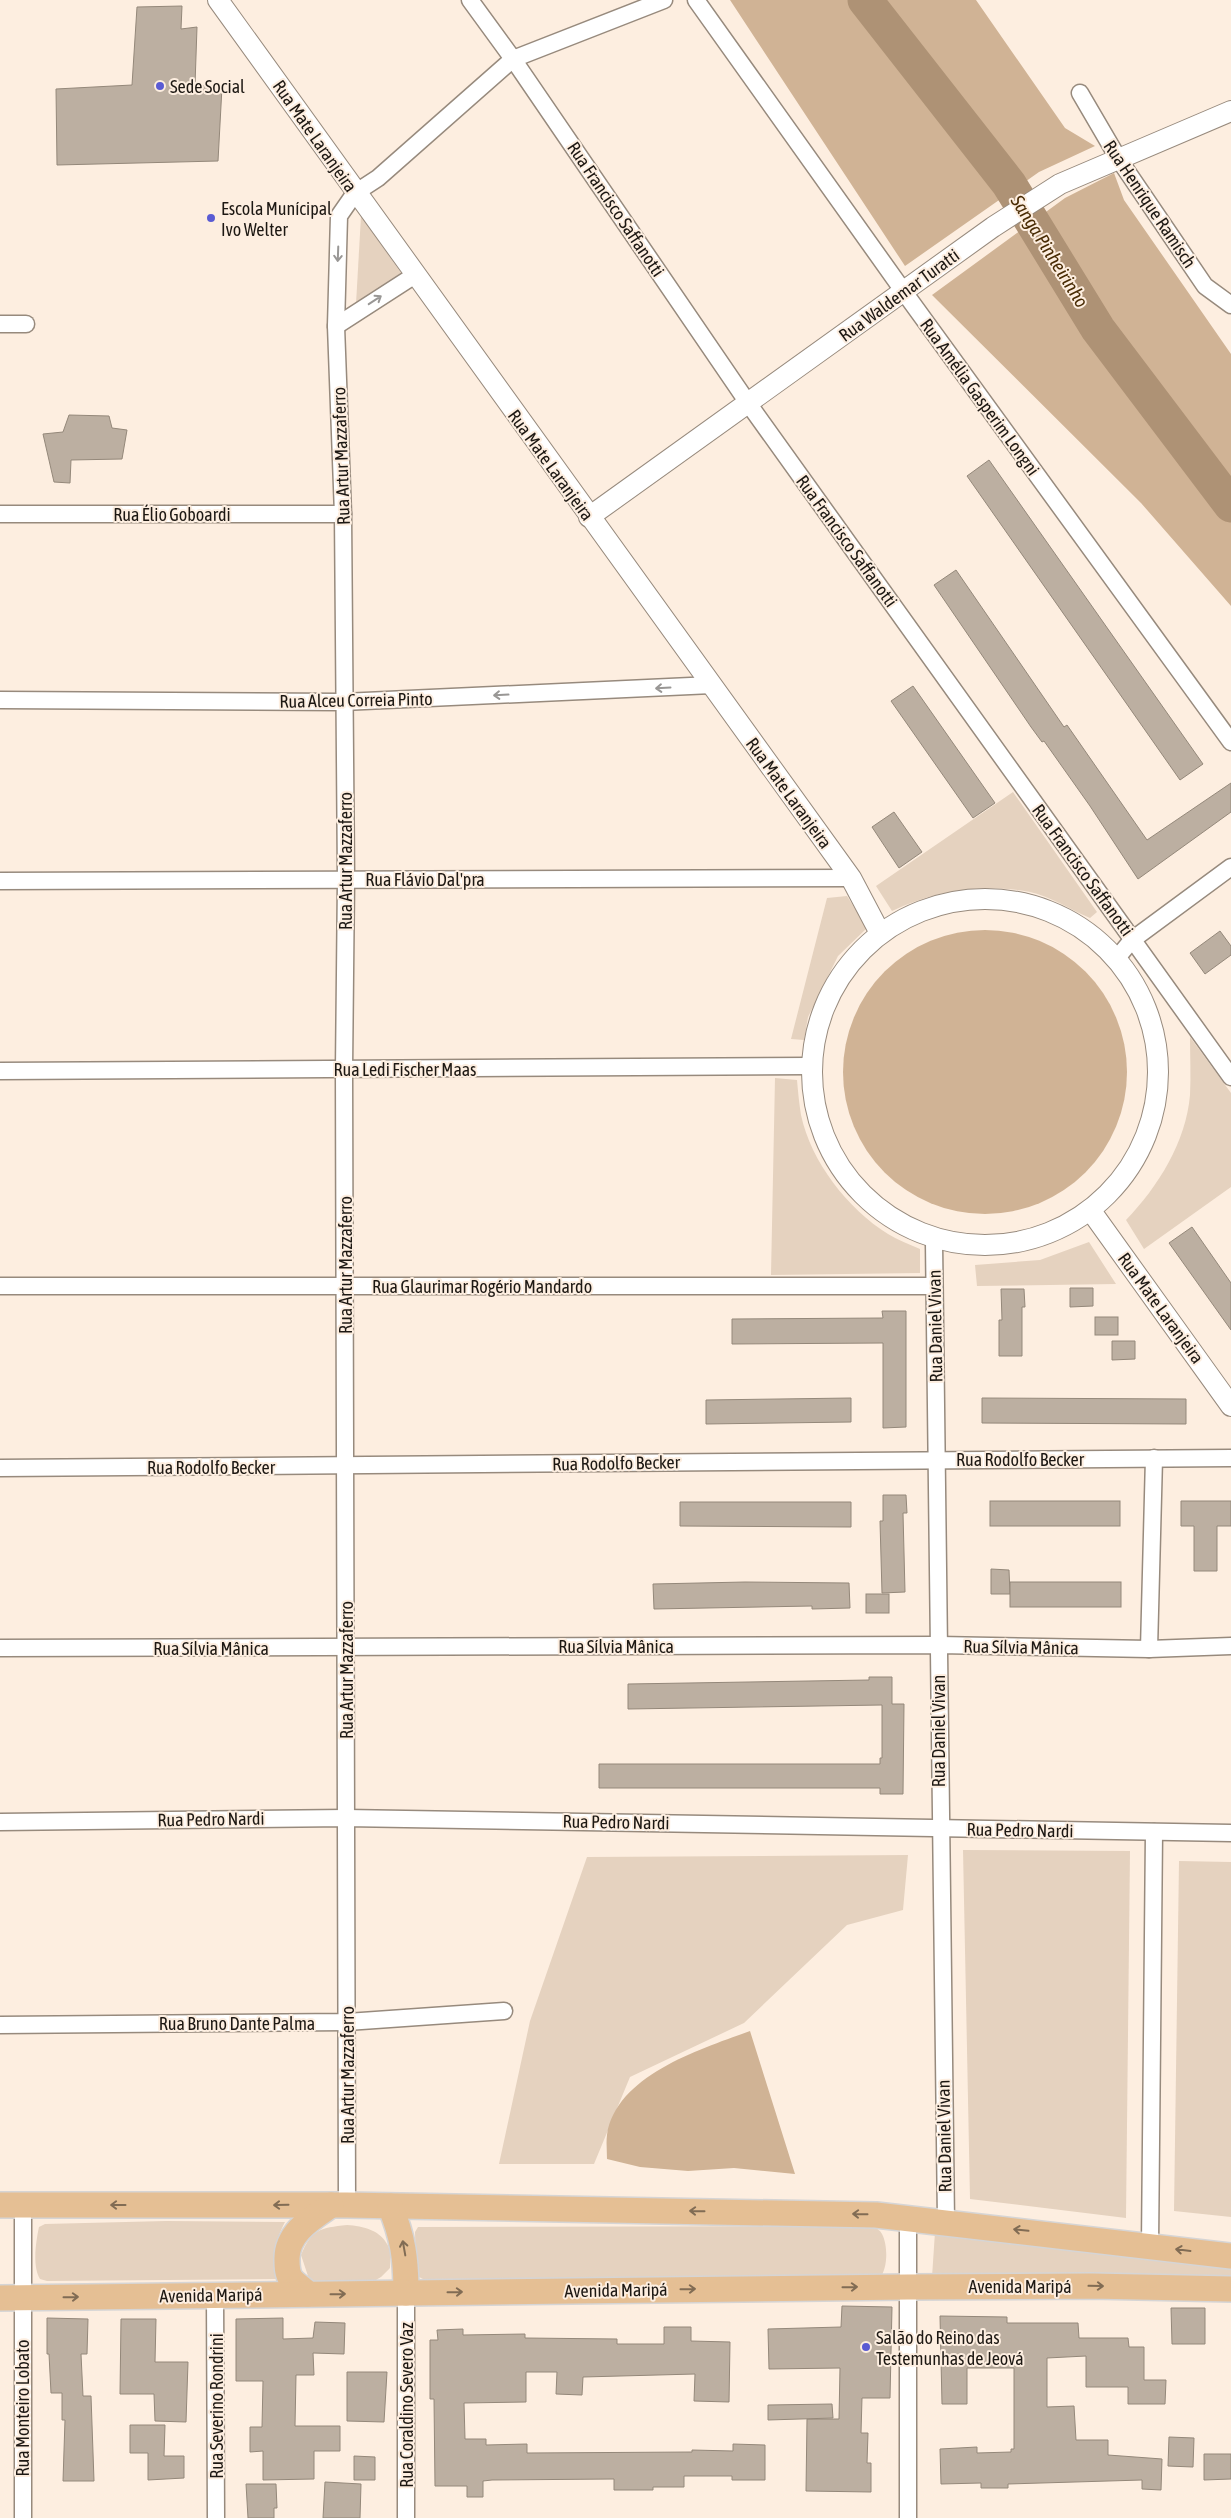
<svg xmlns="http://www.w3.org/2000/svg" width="1231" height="2518" font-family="'Asap Condensed',sans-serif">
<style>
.green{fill:#e5d2bf}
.forest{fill:#d0b395}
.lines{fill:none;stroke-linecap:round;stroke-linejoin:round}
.river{stroke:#ae9275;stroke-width:35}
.building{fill:#bcafa1;stroke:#94887a}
.minor-casing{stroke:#978a7d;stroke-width:19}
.tertiary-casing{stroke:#978a7d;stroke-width:22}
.primary-casing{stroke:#d6d5d5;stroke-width:28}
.minor{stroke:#fff;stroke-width:16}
.tertiary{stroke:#fff;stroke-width:20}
.primary{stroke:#e5bf94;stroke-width:25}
.oneway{stroke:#999795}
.oneway2{stroke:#816c54}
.poi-dot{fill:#5a5bd3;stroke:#fdeee0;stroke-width:2}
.labels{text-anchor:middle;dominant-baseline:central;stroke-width:4;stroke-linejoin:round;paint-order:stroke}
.poi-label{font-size:18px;fill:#1d1813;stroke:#fdeee0;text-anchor:start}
.street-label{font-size:18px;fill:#1d1813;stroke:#fdeee0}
.water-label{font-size:19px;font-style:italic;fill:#492c05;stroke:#fdeee0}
</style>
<rect width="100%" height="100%" fill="#fdeee0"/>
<g class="green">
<path d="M 361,216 L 401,273 L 356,304 Z"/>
<path d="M 1013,792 L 1097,912 L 1090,918 C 1071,910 1050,896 1030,892 C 982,883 936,890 892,911 L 876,886 Z"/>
<path d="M 847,896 L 867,928 L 838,956 L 808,1017 L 804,1040 L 791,1039 L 827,898 Z"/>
<path d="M 1190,1037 L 1231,1093 L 1231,1187 L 1144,1249 L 1126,1220 C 1158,1187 1186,1142 1190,1095 C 1191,1075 1190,1056 1190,1037 Z"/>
<path d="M 775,1078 L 797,1080 C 798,1091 799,1103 801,1115 C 811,1162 848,1209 888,1234 C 898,1240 909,1244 920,1249 L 920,1273 L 771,1275 Z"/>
<path d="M 1089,1242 L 1116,1284 L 977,1286 L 975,1265 L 1040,1260 Z"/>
<path d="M 963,1850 L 1130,1851 L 1126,2218 L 970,2199 Z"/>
<path d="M 908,1855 L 903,1910 L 847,1925 L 744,2023 L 630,2077 L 594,2164 L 499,2164 L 530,2021 L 587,1857 Z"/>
<path d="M 1179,1861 L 1231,1862 L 1231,2217 L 1174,2211 Z"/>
<path d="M 166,2221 L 285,2222 C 273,2245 275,2255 282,2279 L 47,2281 L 40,2279 C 32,2266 36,2241 39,2227 L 45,2224 Z"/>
<path d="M 347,2225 C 363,2226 382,2230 389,2248 C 391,2253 390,2262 390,2268 L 381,2277 L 369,2284 L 316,2283 L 308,2276 L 301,2255 C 312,2229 320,2228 347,2225 Z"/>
<path d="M 872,2226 C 876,2228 880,2230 882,2234 C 888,2245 888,2268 880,2278 L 423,2279 L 419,2277 L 416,2270 L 415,2232 L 418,2227 Z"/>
<path d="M 935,2232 L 1231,2267 L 1231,2278 L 1054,2275 L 932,2277 Z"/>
</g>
<g class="forest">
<path d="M 730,0 L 976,0 L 1065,128 L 1095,146 L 1039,172 L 905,266 Z"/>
<path d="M 1114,173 L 1124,200 L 1231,354 L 1231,606 L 1141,503 L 932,295 L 1065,198 Z"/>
<circle cx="985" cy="1072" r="142"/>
<path d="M 750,2031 L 795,2174 L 734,2168 L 688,2171 L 640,2167 L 607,2159 C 607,2151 606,2143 607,2135 C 616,2075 701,2049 750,2031 Z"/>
</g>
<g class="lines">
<path class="river" d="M 865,0 L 1009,184 L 1098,329 L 1231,505"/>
</g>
<g class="building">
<path d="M 182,6 L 181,29 L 197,27 L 195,85 L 222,87 L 218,161 L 57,165 L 56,89 L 132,85 L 137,7 Z"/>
<path d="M 69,415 L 109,416 L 112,428 L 127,430 L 122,459 L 71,460 L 70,483 L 54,482 L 43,434 L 63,432 Z"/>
<path d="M 989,460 L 1203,764 L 1180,780 L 967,476 Z"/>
<path d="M 956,570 L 1064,727 L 1067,725 L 1147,840 L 1231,783 L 1231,812 L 1138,879 L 1090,806 L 1044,741 L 1042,742 L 1031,727 L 934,585 Z"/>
<path d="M 913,686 L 995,803 L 973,818 L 891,701 Z"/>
<path d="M 894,812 L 922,852 L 899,868 L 872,827 Z"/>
<path d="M 1220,931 L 1231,946 L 1231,955 L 1205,974 L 1190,953 Z"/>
<path d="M 1192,1227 L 1231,1283 L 1231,1330 L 1169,1243 Z"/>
<path d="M 1070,1288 L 1093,1288 L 1093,1306 L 1070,1307 Z"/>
<path d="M 1001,1289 L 1024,1289 L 1025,1307 L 1022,1307 L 1022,1356 L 999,1356 L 999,1320 L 1002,1320 Z"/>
<path d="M 882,1311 L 906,1311 L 906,1427 L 883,1428 L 883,1343 L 732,1344 L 732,1319 L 883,1318 Z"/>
<rect x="1095" y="1317" width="23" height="18"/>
<path d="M 1112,1341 L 1135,1341 L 1135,1359 L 1112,1360 Z"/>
<path d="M 851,1398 L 851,1422 L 706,1424 L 706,1400 Z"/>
<path d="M 982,1398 L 1186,1399 L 1186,1424 L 982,1423 Z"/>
<path d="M 883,1495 L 906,1495 L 907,1513 L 903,1513 L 905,1592 L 882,1593 L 880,1521 L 883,1521 Z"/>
<rect x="990" y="1501" width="130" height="25"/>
<path d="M 1181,1501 L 1231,1501 L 1231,1526 L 1217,1526 L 1217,1571 L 1194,1571 L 1194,1526 L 1181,1526 Z"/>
<path d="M 680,1502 L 851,1502 L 851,1527 L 680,1526 Z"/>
<path d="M 991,1569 L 1009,1570 L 1010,1594 L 991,1594 Z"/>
<path d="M 745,1582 L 849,1583 L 850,1608 L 812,1609 L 812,1606 L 654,1609 L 653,1584 Z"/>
<rect x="1010" y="1582" width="111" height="25"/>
<rect x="866" y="1594" width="23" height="19"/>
<path d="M 869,1677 L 892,1677 L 892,1704 L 904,1704 L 903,1794 L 880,1794 L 880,1788 L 599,1788 L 599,1764 L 880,1764 L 880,1758 L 882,1758 L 882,1705 L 628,1709 L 628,1684 L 869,1680 Z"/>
<path d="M 842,2306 L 892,2307 L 890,2398 L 862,2398 L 861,2433 L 868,2433 L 867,2463 L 871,2463 L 871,2492 L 806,2491 L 807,2419 L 839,2419 L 840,2368 L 769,2369 L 768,2329 L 841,2327 Z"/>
<path d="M 1171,2308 L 1205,2308 L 1205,2344 L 1172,2344 Z"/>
<path d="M 940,2316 L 1007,2317 L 1007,2323 L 1078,2323 L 1079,2338 L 1128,2338 L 1129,2347 L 1144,2347 L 1144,2380 L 1166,2380 L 1165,2404 L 1128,2404 L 1128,2387 L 1086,2387 L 1086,2356 L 1047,2358 L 1047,2407 L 1074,2406 L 1076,2440 L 1108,2440 L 1108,2455 L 1162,2459 L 1161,2490 L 1142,2489 L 1142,2480 L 1008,2484 L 1008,2488 L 981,2488 L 981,2483 L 941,2484 L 940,2449 L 977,2447 L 977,2453 L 1011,2452 L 1011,2449 L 1014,2449 L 1014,2368 L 967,2368 L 967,2404 L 942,2404 Z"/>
<path d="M 47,2318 L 88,2319 L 87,2354 L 81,2354 L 83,2396 L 91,2396 L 94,2481 L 63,2481 L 65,2420 L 62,2420 L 62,2393 L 51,2393 L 49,2354 L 47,2354 Z"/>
<path d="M 283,2318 L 283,2339 L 313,2338 L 315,2322 L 345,2323 L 344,2354 L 313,2353 L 314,2375 L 296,2375 L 295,2426 L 340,2426 L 340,2451 L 314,2451 L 314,2479 L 263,2480 L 263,2451 L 250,2452 L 250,2427 L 262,2427 L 263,2381 L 236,2381 L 236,2319 Z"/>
<path d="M 121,2319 L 156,2319 L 155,2362 L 188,2362 L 186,2422 L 155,2421 L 154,2394 L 120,2394 Z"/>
<path d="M 664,2327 L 691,2327 L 691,2341 L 730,2342 L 729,2402 L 694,2401 L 695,2374 L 583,2377 L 582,2395 L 556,2394 L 557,2372 L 526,2372 L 526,2402 L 464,2403 L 465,2439 L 486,2439 L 486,2445 L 527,2444 L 527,2453 L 692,2452 L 692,2450 L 733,2451 L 733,2444 L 765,2445 L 765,2480 L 732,2480 L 732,2476 L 684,2476 L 684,2487 L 653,2487 L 653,2490 L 614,2490 L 614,2479 L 492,2480 L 483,2481 L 483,2497 L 467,2497 L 467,2486 L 435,2486 L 434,2399 L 430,2399 L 430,2340 L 438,2340 L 437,2330 L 463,2329 L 463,2335 L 525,2334 L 525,2338 L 617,2339 L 617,2344 L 664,2344 Z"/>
<path d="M 347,2372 L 387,2372 L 384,2422 L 347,2421 Z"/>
<path d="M 832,2404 L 833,2418 L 768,2420 L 768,2405 Z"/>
<path d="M 130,2425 L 165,2425 L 164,2456 L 184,2456 L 184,2478 L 148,2480 L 148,2453 L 130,2453 Z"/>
<path d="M 1169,2437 L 1194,2438 L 1193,2467 L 1168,2466 Z"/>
<path d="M 1204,2454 L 1231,2454 L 1231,2479 L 1204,2480 Z"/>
<path d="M 354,2456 L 375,2457 L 375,2480 L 354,2480 Z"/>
<path d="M 325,2482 L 361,2484 L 360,2518 L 323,2518 Z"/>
<path d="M 246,2484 L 276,2484 L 277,2508 L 274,2508 L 274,2518 L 248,2518 Z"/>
</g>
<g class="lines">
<g class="minor-casing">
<g id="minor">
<path d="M 470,0 L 513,59 L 748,403 L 1231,1077"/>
<path d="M 696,0 L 904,292 L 1231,742"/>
<path d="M 1080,93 L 1118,158 L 1205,286 L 1231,305"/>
<path d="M 0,324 L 26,324"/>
<path d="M 336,326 L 415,275"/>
<path d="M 0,514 L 343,514"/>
<path d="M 0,700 L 343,702 L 712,685"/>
<path d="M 0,881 L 851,878"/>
<path d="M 1117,958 L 1132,940 L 1231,867"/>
<path d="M 0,1071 L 809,1066"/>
<path d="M 934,1240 C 937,1567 939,1894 946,2222"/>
<path d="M 0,1286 L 934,1286"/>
<path d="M 0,1468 L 1231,1458"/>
<path d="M 0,1648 L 939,1645 L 1149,1649 L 1231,1646"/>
<path d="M 1149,1649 L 1154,1458"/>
<path d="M 0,1822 L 346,1818 L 1231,1833"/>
<path d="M 0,2025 L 347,2022 L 504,2011"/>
<path d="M 347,2205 L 344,1069 L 346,879 L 343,514 L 336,326 L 339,216 L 355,193 L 378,178 L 513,59 L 664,0"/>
<path d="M 908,2217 L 908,2518"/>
<path d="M 1150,2246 L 1154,1832"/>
<path d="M 215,2295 L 216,2518"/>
<path d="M 23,2518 L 23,2205"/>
<path d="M 406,2518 L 406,2293"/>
</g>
</g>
<g class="tertiary-casing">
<g id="tertiary">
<path d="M 218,0 L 851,878 L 880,933"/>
<path d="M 589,517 L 993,227 L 1060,184 L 1231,111"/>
<circle cx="985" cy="1072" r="173"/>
<path d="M 1091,1211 L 1231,1406"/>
</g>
</g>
<g class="primary-casing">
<g id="primary">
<path d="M 0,2205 L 347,2205 L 876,2215 L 1231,2256"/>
<path d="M 390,2206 C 403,2237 406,2259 406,2293"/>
<path d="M 308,2294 C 303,2289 295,2284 291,2279 C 287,2273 287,2266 287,2260 C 286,2233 312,2218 331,2205"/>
<path d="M 0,2298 L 907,2287 L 1092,2286 L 1231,2289"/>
</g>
</g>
<use href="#minor" class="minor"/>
<use href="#tertiary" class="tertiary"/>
<use href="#primary" class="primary"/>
</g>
<defs><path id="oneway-shaft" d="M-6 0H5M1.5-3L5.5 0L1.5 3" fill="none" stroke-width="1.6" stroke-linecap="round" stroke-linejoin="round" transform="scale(1.25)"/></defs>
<g class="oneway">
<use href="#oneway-shaft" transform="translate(338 254) rotate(92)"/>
<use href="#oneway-shaft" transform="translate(375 300) rotate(-33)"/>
<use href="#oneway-shaft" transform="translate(663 688) rotate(177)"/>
<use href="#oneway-shaft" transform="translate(501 695) rotate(177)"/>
</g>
<g class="oneway2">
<use href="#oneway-shaft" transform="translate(118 2205) rotate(-180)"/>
<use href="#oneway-shaft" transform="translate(281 2205) rotate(179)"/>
<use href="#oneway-shaft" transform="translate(697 2211) rotate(-179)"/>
<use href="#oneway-shaft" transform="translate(860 2214) rotate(-179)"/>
<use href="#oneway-shaft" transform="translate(1021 2230) rotate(-174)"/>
<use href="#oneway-shaft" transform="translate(404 2248) rotate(-100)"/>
<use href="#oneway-shaft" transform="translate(1183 2250) rotate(-173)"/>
<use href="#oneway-shaft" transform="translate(1096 2286) rotate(1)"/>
<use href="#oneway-shaft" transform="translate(850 2287) rotate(-1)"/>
<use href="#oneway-shaft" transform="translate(688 2289) rotate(-1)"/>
<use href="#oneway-shaft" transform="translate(455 2292) rotate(-1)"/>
<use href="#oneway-shaft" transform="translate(338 2294) rotate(-1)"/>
<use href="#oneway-shaft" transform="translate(71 2297) rotate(-1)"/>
</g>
<g class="poi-dot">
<circle cx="160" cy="86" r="5"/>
<circle cx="211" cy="218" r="5"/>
<circle cx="866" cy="2347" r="5"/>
</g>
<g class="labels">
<g class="poi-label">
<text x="170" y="86">Sede Social</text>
<text x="221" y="208">Escola Munícipal<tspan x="221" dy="21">Ivo Welter</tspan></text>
<text x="876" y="2337">Salão do Reino das<tspan x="876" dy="21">Testemunhas de Jeová</tspan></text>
</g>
<g class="street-label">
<text transform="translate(315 136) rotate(55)">Rua Mate Laranjeira</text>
<text transform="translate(1150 204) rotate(56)">Rua Henrique Ramisch</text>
<text transform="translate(616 209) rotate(56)">Rua Francisco Saffanotti</text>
<text transform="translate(899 295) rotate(-36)">Rua Waldemar Turatti</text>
<text transform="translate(980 397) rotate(54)">Rua Amélia Gasperim Longni</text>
<text transform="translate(341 456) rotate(-92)">Rua Artur Mazzaferro</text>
<text transform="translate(551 465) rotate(54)">Rua Mate Laranjeira</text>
<text x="172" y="514">Rua Élio Goboardi</text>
<text transform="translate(847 541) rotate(54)">Rua Francisco Saffanotti</text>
<text transform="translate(356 700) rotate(-1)">Rua Alceu Correia Pinto</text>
<text transform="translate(789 793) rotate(54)">Rua Mate Laranjeira</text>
<text transform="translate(345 861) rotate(-90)">Rua Artur Mazzaferro</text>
<text transform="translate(1083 870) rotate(54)">Rua Francisco Saffanotti</text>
<text x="425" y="879">Rua Flávio Dal'pra</text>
<text x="405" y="1069">Rua Ledi Fischer Maas</text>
<text transform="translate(345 1265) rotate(-90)">Rua Artur Mazzaferro</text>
<text x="482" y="1286">Rua Glaurimar Rogério Mandardo</text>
<text transform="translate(1161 1308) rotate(54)">Rua Mate Laranjeira</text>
<text transform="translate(935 1326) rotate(-91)">Rua Daniel Vivan</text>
<text x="1020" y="1459">Rua Rodolfo Becker</text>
<text transform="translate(616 1463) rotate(-1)">Rua Rodolfo Becker</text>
<text x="211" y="1467">Rua Rodolfo Becker</text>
<text x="616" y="1646">Rua Sílvia Mânica</text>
<text transform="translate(1021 1647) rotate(1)">Rua Sílvia Mânica</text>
<text x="211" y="1648">Rua Sílvia Mânica</text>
<text transform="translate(346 1670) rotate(-90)">Rua Artur Mazzaferro</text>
<text transform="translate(938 1731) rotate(-90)">Rua Daniel Vivan</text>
<text transform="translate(211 1819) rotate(-1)">Rua Pedro Nardi</text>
<text transform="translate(616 1822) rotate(1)">Rua Pedro Nardi</text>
<text transform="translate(1020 1830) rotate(1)">Rua Pedro Nardi</text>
<text x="237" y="2023">Rua Bruno Dante Palma</text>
<text transform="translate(347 2075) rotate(-90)">Rua Artur Mazzaferro</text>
<text transform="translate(944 2136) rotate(-91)">Rua Daniel Vivan</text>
<text x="1020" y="2286">Avenida Maripá</text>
<text transform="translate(616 2290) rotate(-1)">Avenida Maripá</text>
<text transform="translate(211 2295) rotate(-1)">Avenida Maripá</text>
<text transform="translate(406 2405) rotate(-90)">Rua Coraldino Severo Vaz</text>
<text transform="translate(216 2406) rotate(-90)">Rua Severino Rondrini</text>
<text transform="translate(22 2408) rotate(-90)">Rua Monteiro Lobato</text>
</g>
<g class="water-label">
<text transform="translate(1050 251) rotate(58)">Sanga Pinheirinho</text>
</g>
</g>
</svg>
